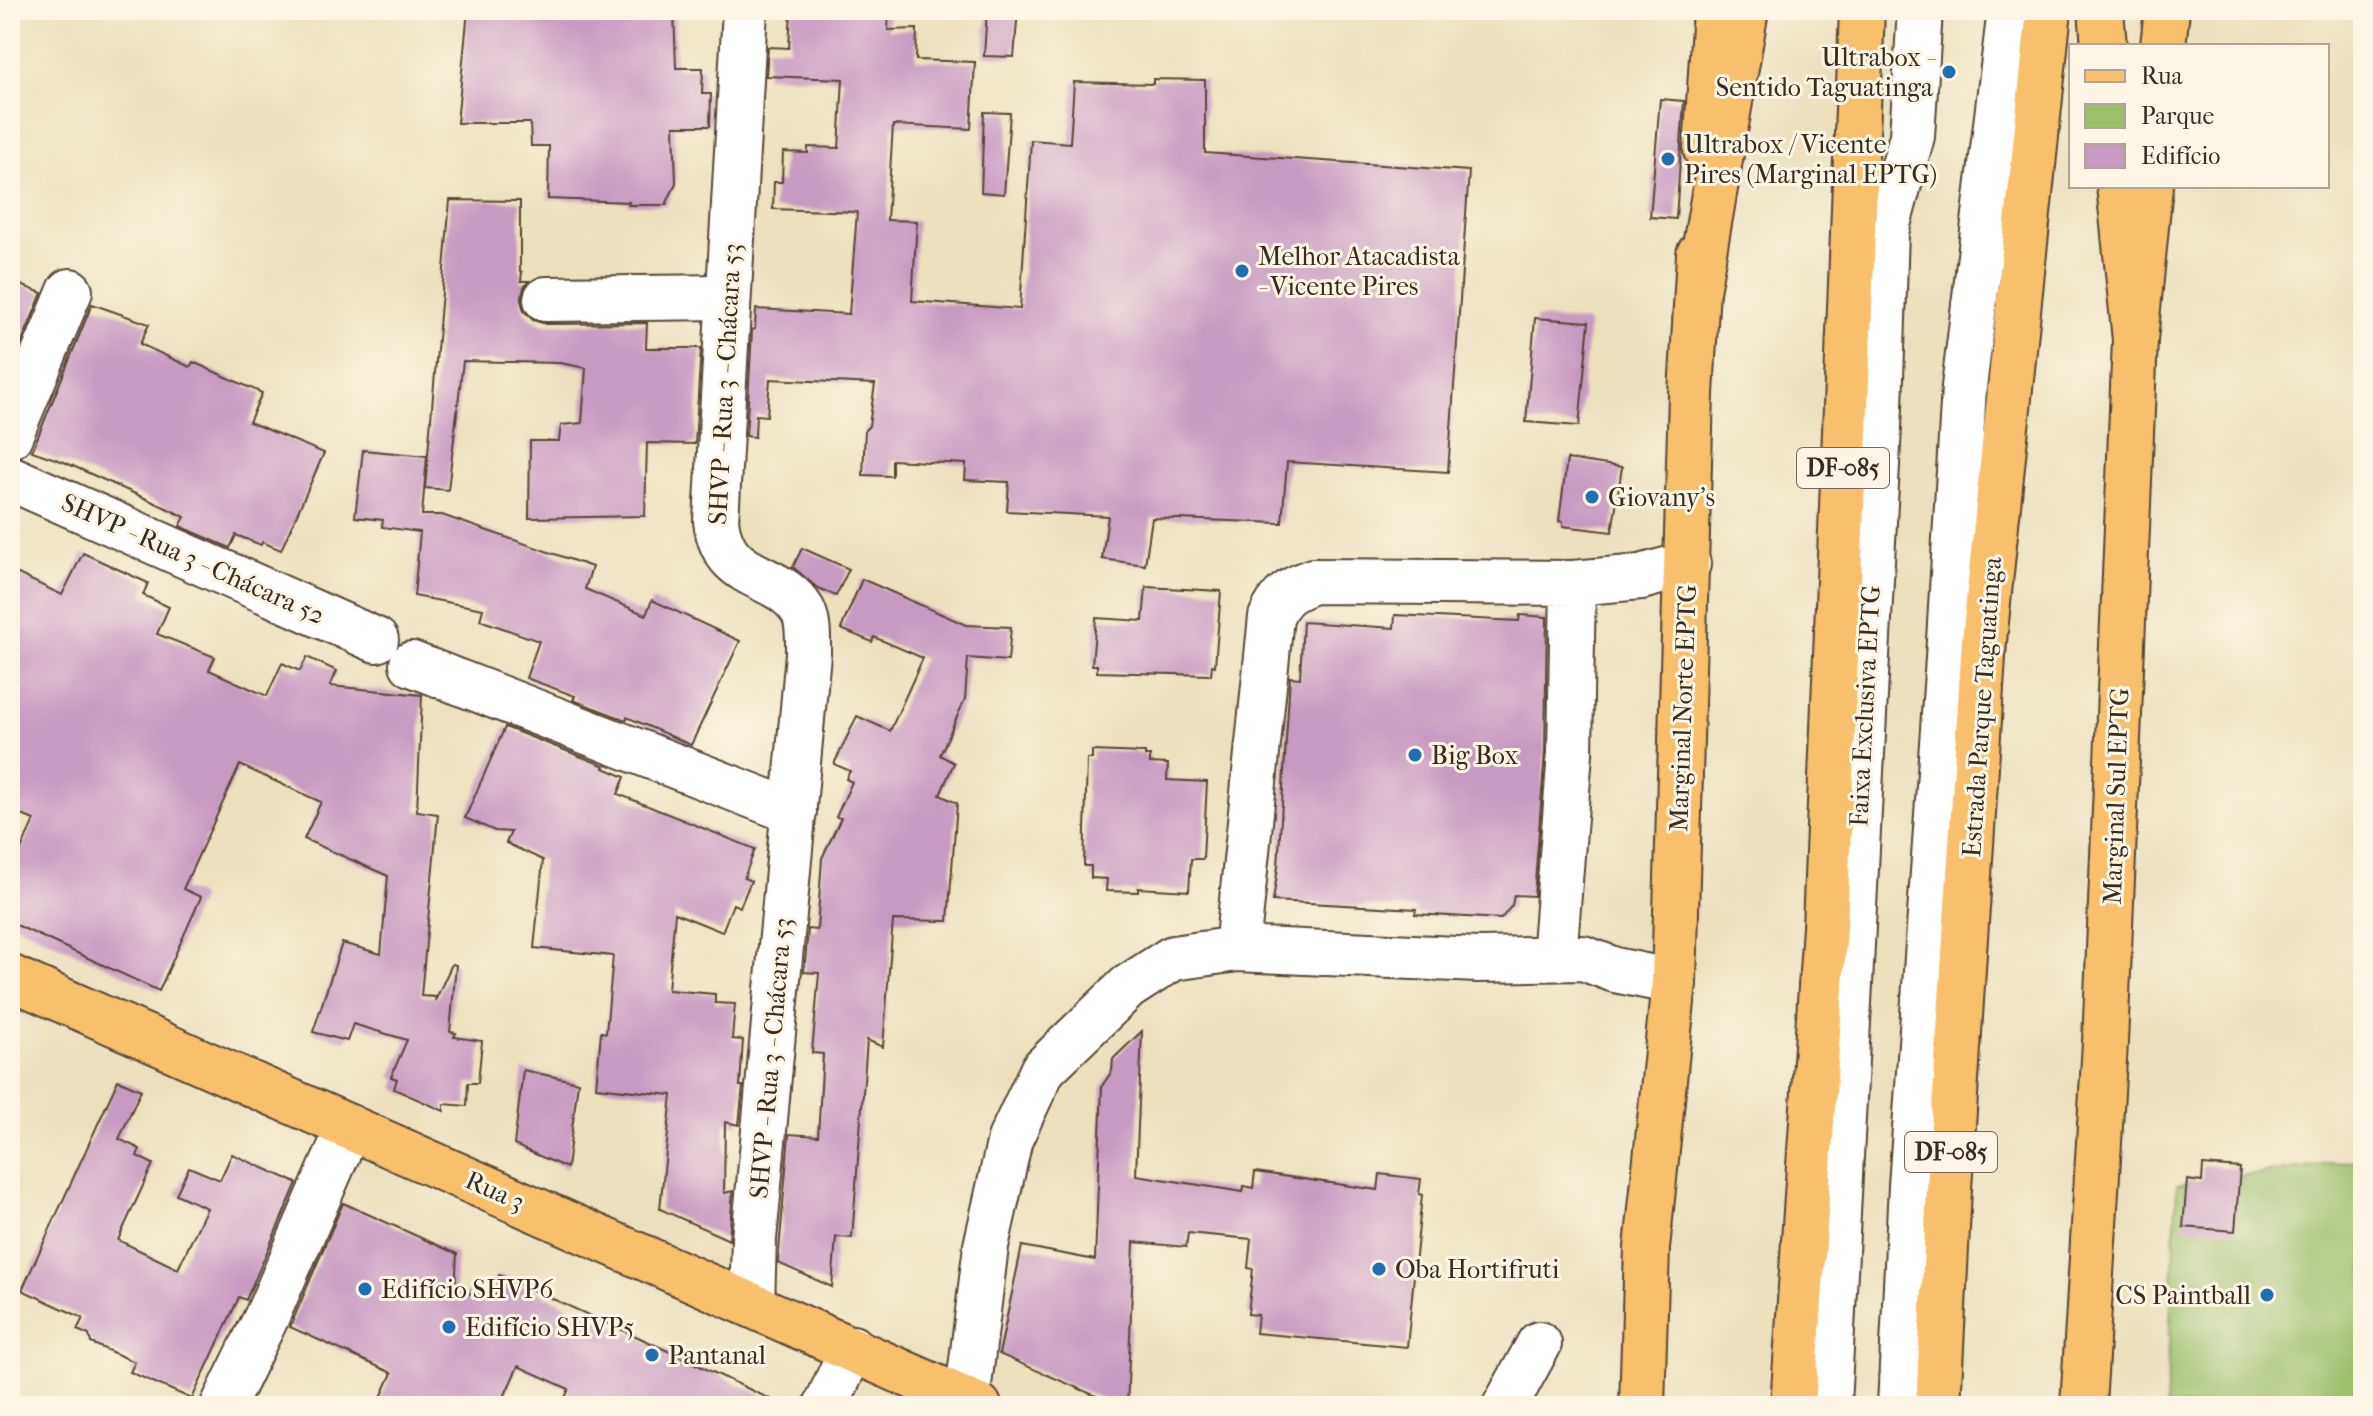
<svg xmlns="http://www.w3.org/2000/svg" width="2373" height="1416" font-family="'IM FELL French Canon',serif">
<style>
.green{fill:#9cc06a;stroke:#6c7544;stroke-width:2}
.building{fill:#c79ac1}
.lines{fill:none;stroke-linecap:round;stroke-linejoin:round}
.minor-casing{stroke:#564536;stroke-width:48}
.major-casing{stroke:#564536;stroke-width:48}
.highway-casing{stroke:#564536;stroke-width:48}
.minor{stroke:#fff;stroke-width:44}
.major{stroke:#f8bf6c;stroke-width:44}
.highway{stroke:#f8bf6c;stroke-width:44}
.poi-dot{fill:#1f6fb2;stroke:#fcf5e5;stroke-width:3}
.labels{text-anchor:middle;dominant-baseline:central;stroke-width:6;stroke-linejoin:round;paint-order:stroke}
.shield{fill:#fcf5e5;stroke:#75675a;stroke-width:2}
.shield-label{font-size:24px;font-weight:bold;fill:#3b2a1e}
.poi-label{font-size:26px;fill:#3b2a1e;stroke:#fcf5e5;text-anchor:start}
.street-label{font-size:26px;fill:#3b2a1e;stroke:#fcf5e5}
</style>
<rect width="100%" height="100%" fill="#fcf5e5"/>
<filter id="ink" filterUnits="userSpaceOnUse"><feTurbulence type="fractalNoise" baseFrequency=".0125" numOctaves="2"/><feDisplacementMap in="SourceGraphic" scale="16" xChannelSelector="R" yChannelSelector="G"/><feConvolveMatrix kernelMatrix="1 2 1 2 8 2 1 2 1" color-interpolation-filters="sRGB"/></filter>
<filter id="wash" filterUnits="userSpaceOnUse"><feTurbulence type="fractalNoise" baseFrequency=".006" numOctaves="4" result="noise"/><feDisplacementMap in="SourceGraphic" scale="32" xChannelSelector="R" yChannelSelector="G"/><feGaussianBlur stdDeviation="1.8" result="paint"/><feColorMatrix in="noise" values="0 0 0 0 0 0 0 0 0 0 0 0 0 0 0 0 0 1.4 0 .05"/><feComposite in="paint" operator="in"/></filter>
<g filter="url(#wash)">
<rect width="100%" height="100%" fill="#ece0bd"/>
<path class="green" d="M 2363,1159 L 2363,1406 L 2166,1406 L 2177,1185 Z"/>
<g id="blocks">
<g class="building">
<path d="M 468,10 L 674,10 L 676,68 L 703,68 L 702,94 L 711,94 L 710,126 L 674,126 L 676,183 L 666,205 L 628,205 L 629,202 L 548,199 L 549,146 L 531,146 L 530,123 L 457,123 Z"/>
<path d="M 791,10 L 889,10 L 888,30 L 917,29 L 916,60 L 975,62 L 971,129 L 893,125 L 887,220 L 917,221 L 912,301 L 1020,309 L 1031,140 L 1070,143 L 1074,82 L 1153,84 L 1153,79 L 1205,80 L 1205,153 L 1469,171 L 1448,472 L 1287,462 L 1282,523 L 1152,518 L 1145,565 L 1102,559 L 1108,516 L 1007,511 L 1009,482 L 965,480 L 966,464 L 892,460 L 892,476 L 863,475 L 865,430 L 869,426 L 875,384 L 770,379 L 767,416 L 756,415 L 755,437 L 746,436 L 752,330 L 755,329 L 756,309 L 849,314 L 857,212 L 773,209 L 774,182 L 782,182 L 783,152 L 808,153 L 808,147 L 839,148 L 843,79 L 766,76 L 768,47 L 789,48 Z"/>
<path d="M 987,10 L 1018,10 L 1014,57 L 984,56 Z"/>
<path d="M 1660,99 L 1684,101 L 1676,219 L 1650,217 Z"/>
<path d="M 984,112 L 1010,113 L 1004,194 L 981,192 Z"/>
<path d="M 450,200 L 520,201 L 520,271 L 522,272 L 521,281 L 529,281 L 524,287 L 521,300 L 524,311 L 533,320 L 546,324 L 647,323 L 646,348 L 701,348 L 695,444 L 647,443 L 645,516 L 529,518 L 530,441 L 559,441 L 561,425 L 582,423 L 586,368 L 560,363 L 463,361 L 448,490 L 425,488 Z"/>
<path d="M 10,281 L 42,293 L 10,371 Z"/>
<path d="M 92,304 L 149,324 L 140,344 L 190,367 L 193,362 L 262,393 L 249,422 L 324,453 L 281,550 L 262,542 L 261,545 L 236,535 L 230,548 L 180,526 L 185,517 L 160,505 L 64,462 L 32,451 Z"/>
<path d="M 1535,318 L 1589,322 L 1579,426 L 1526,422 Z"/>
<path d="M 363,450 L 427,456 L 422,515 L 442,515 L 592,567 L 585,589 L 646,615 L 652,600 L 740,641 L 691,745 L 627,717 L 626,720 L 573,700 L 575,696 L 526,678 L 539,641 L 480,620 L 483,609 L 414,596 L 420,532 L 382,527 L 383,520 L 355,517 Z"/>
<path d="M 1567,459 L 1622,467 L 1612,532 L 1563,526 L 1563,522 L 1559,521 Z"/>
<path d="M 802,548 L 849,569 L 836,596 L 816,587 L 793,567 Z"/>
<path d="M 83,553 L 148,583 L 143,595 L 169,607 L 157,634 L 215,657 L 209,670 L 267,696 L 282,663 L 300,671 L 307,657 L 337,671 L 330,686 L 422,695 L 417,811 L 438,814 L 421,996 L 436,997 L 435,1001 L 452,964 L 456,965 L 450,1032 L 456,1033 L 454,1037 L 482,1041 L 478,1083 L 468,1083 L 467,1106 L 444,1104 L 444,1111 L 394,1089 L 397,1079 L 391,1077 L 407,1040 L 353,1024 L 347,1041 L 313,1032 L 342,943 L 381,954 L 388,876 L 304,839 L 321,802 L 240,765 L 183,889 L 201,897 L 159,991 L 10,922 L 10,875 L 34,820 L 10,810 L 10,570 L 62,595 Z"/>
<path d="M 862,579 L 966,625 L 1011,627 L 1008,661 L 968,658 L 965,699 L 940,755 L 954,763 L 940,795 L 957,803 L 948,921 L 893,920 L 883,1047 L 867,1040 L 852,1238 L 836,1237 L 832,1287 L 778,1263 L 789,1134 L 818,1136 L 823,1054 L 812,1053 L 819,973 L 804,972 L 808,929 L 817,930 L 822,858 L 841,818 L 836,817 L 852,782 L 846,779 L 850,771 L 834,764 L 857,716 L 890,731 L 923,658 L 874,637 L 872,642 L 841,629 Z"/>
<path d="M 1146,587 L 1221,591 L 1215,666 L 1212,665 L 1211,675 L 1097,672 L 1097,665 L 1092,665 L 1096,618 L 1143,621 Z"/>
<path d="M 1395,615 L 1519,621 L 1520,615 L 1547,617 L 1545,752 L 1534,896 L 1514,895 L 1512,905 L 1501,919 L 1415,914 L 1416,909 L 1273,901 L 1278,867 L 1290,677 L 1300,678 L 1303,622 L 1394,628 Z"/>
<path d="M 505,727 L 605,766 L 604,768 L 625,777 L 618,794 L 755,849 L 744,878 L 751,881 L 740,907 L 733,904 L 722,932 L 675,913 L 668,990 L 715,994 L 715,1003 L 735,1004 L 732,1039 L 743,1040 L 740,1086 L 743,1086 L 739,1125 L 725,1122 L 724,1193 L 733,1191 L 729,1240 L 660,1209 L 672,1095 L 596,1087 L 601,1032 L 606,1033 L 613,956 L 534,948 L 543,860 L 506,843 L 511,832 L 495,831 L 465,818 Z"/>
<path d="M 1092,751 L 1145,753 L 1145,756 L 1150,756 L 1150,763 L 1168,764 L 1167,780 L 1207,782 L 1203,859 L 1191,859 L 1189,891 L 1138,888 L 1138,892 L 1106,891 L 1107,879 L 1091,878 L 1091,866 L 1084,866 L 1087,759 L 1092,759 Z"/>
<path d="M 1142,1031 L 1136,1175 L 1243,1192 L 1244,1186 L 1253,1188 L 1255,1172 L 1378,1190 L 1380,1174 L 1421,1179 L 1419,1194 L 1422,1195 L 1407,1347 L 1256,1333 L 1258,1315 L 1248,1314 L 1253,1269 L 1248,1268 L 1251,1239 L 1188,1233 L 1186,1247 L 1134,1242 L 1127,1406 L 1119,1406 L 999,1354 L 1022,1246 L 1095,1260 L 1102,1086 L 1112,1071 L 1113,1059 Z"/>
<path d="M 523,1070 L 578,1082 L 567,1168 L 514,1145 Z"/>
<path d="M 118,1080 L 141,1090 L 119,1139 L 140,1149 L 137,1156 L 153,1164 L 118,1240 L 178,1269 L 207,1208 L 176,1194 L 189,1167 L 220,1180 L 232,1154 L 297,1183 L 246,1300 L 239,1297 L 192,1399 L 130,1372 L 135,1362 L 91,1343 L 89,1335 L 77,1330 L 83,1318 L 22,1290 Z"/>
<path d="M 2203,1165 L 2240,1168 L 2235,1231 L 2183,1227 L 2187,1180 L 2202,1182 Z"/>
<path d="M 343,1203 L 457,1254 L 455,1292 L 496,1296 L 499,1275 L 638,1337 L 785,1406 L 561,1406 L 569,1389 L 518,1366 L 500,1406 L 377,1406 L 392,1373 L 290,1327 Z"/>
</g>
</g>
</g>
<g filter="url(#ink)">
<use href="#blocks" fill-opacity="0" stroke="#564536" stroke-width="2"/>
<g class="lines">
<g class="minor-casing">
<g id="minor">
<path d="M 745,10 L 716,521 C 724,585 778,569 803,611 C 809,623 808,641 808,654 L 754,1239 L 752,1304"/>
<path d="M 546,299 L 728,297"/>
<path d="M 10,436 L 70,291"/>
<path d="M 10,478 L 376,640"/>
<path d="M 1573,583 L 1641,577 L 1688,564"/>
<path d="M 412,664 L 794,812"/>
<path d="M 1237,949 L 1271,617 C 1280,595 1291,589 1313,581 L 1573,583 L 1570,753 L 1554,958"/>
<path d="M 967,1401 L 986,1246 L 1010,1139 L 1043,1069 L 1128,987 L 1173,958 L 1237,949 L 1478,960 L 1583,958 L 1615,970 L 1674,982"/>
<path d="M 223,1406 L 267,1316 L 349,1127"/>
<path d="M 826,1406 L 852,1348"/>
<path d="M 1505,1406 L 1539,1344"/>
<path d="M 1828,1406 L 1880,407 L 1886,232 L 1912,136 L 1920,10"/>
<path d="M 1900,1406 L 1911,1186 L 1948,658 L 1964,387 L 2010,10"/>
</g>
</g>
<g class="major-casing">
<g id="major">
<path d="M 2163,46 L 2167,10"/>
<path d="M 1706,150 L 1715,10"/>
<path d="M 10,977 L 979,1406"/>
<path d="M 1642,1406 L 1647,1248 L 1674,982 L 1691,394 L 1699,254"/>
<path d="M 2083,1406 L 2105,1043 L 2135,340 L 2150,186"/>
</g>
</g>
<g class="highway-casing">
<g id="highway">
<path d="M 2101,10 L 2104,46"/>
<path d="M 2119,186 L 2135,340"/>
<path d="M 1697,292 L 1746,10"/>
<path d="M 1793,1406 L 1825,927 L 1862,10"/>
<path d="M 1938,1406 L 1949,1189 L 1984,641 L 2049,10"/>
</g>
</g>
<use href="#minor" class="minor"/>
<use href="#major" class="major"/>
<use href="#highway" class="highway"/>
</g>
</g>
<g class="poi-dot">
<circle cx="1949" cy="72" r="8"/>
<circle cx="1668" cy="159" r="8"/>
<circle cx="1242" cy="271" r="8"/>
<circle cx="1592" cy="497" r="8"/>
<circle cx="1415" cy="755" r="8"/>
<circle cx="1379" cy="1269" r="8"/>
<circle cx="365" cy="1289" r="8"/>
<circle cx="2267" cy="1295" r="8"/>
<circle cx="449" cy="1327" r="8"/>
<circle cx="652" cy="1355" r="8"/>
</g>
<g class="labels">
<g class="shield">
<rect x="1797" y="448" width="92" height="40" rx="6"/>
<rect x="1905" y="1132" width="92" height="40" rx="6"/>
</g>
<g class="shield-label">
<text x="1843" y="468">DF-085</text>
<text x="1951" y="1152">DF-085</text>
</g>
<g class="poi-label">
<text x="1933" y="57" text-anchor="end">Ultrabox -<tspan x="1933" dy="30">Sentido Taguatinga</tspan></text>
<text x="1684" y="144">Ultrabox / Vicente<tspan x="1684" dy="30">Pires (Marginal EPTG)</tspan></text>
<text x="1258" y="256">Melhor Atacadista<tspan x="1258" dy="30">- Vicente Pires</tspan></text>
<text x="1608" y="497">Giovany's</text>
<text x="1431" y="755">Big Box</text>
<text x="1395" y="1269">Oba Hortifruti</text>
<text x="381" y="1289">Edifício SHVP6</text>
<text x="2251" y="1295" text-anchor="end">CS Paintball</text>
<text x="465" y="1327">Edifício SHVP5</text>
<text x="668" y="1355">Pantanal</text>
</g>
<g class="street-label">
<text transform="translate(725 384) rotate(-87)">SHVP - Rua 3 - Chácara 53</text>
<text transform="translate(193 559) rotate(24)">SHVP - Rua 3 - Chácara 52</text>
<text transform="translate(1865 706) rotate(-87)">Faixa Exclusiva EPTG</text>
<text transform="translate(1982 707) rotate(-86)">Estrada Parque Taguatinga</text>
<text transform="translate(1683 708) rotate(-88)">Marginal Norte EPTG</text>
<text transform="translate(2116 796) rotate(-88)">Marginal Sul EPTG</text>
<text transform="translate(771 1058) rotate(-85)">SHVP - Rua 3 - Chácara 53</text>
<text transform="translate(495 1191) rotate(24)">Rua 3</text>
</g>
</g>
<rect width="2373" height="1416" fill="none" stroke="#fcf5e5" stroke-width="40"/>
<rect x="2069" y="44" width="260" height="144" fill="#fcf5e5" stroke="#afa495" stroke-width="2"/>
<rect x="2085" y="70" width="40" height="12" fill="#f8bf6c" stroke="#afa495" stroke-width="2"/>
<text x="2141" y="84" font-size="24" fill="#3b2a1e">Rua</text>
<rect x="2085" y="104" width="40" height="24" fill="#9cc06a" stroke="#afa495" stroke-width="2"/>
<text x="2141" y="124" font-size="24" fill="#3b2a1e">Parque</text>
<rect x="2085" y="144" width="40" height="24" fill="#c79ac1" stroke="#afa495" stroke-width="2"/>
<text x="2141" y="164" font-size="24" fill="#3b2a1e">Edifício</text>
</svg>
